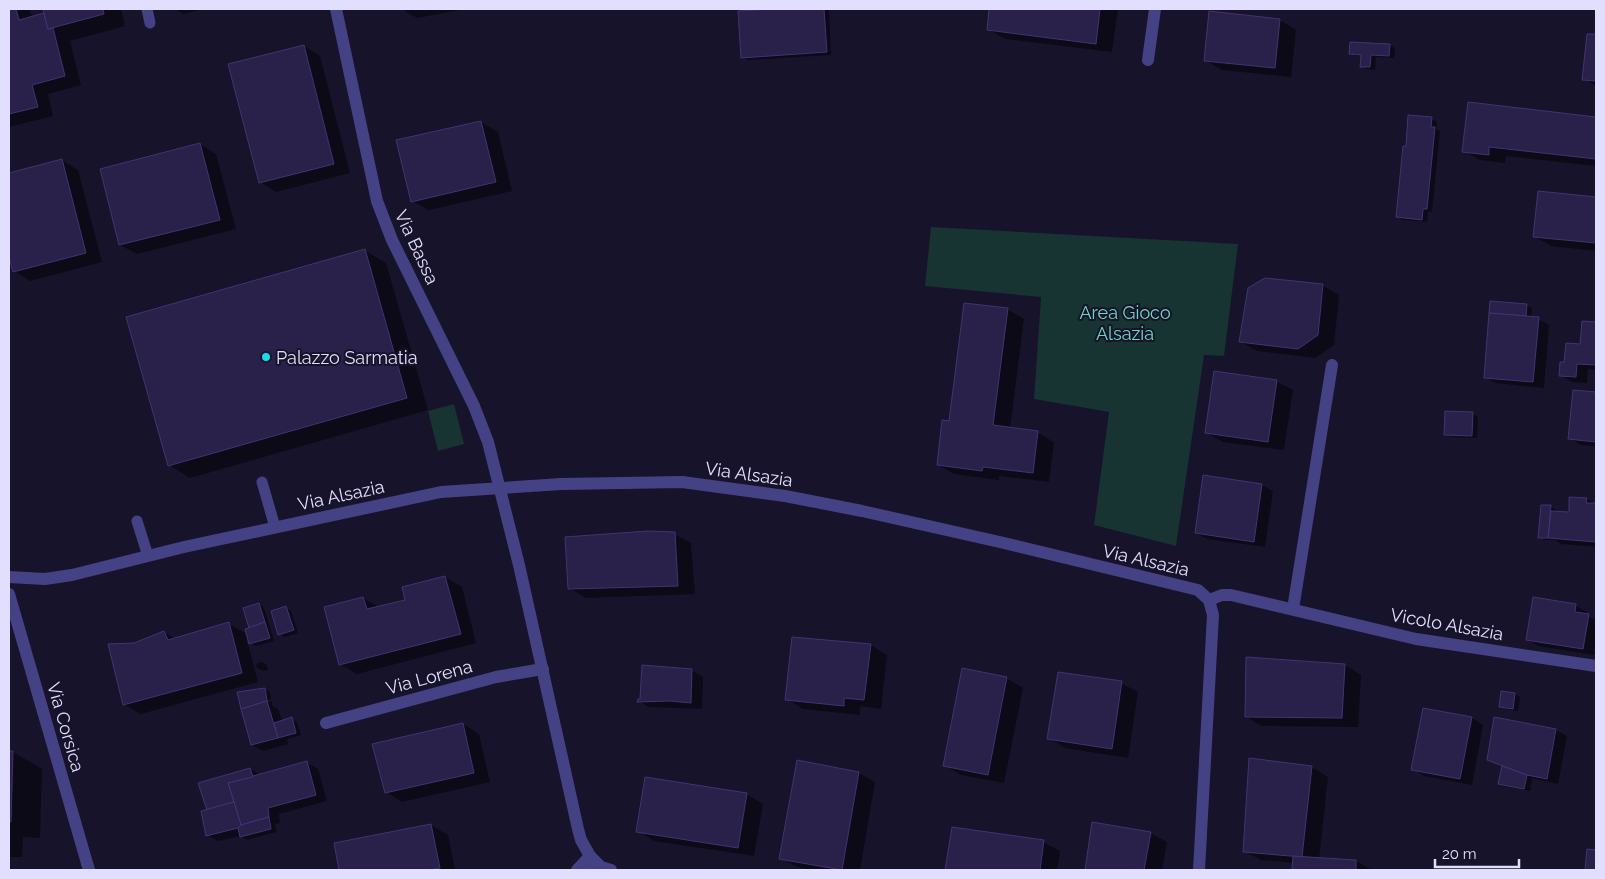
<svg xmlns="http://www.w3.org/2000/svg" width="1605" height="879" font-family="Raleway,sans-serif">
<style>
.green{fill:#173332}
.shadow{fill:#0007}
.building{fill:#292149;stroke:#413473}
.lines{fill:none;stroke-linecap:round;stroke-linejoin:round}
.service{stroke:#444285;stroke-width:11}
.minor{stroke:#444285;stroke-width:12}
.tertiary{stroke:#444285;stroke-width:12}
.poi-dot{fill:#1ad9ed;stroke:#17132a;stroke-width:2}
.labels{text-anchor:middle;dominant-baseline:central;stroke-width:4;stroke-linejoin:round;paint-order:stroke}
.street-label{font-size:18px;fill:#e2defd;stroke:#17132a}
.park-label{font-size:18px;fill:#6ed8be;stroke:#17132a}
.poi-label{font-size:18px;fill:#e2defd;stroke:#17132a;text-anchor:start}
</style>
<rect width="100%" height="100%" fill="#17132a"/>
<g class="green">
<path d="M 931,227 L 1238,244 L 1224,356 L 1204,355 L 1176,546 L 1094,525 L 1109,412 L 1034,399 L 1041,297 L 925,286 Z"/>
<path d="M 454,404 L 464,444 L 438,451 L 428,411 Z"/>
</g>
<g class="shadow">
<path d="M 9,9 L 29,9 L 32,17 L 45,14 L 44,9 L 121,9 L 125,26 L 70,41 L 81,85 L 48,94 L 53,116 L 9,127 Z"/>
<path d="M 175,9 L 203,9 L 184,14 Z"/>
<path d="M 405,9 L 460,9 L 460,10 L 417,18 L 406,12 Z"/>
<path d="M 791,9 L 829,10 L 831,55 L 748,60 L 742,57 L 739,12 Z"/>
<path d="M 991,9 L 1118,9 L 1112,52 L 1005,39 L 988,29 Z"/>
<path d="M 1280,20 L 1296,30 L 1291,77 L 1222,70 L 1205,60 Z"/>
<path d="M 1588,35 L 1596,36 L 1596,86 L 1584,79 Z"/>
<path d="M 1389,45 L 1395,48 L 1394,58 L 1376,57 L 1375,70 L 1366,69 L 1361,66 L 1362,56 L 1355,56 L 1350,53 Z"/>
<path d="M 304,46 L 320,56 L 350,173 L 276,192 L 260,182 Z"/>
<path d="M 1469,104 L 1596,118 L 1596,166 L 1506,156 L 1505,163 L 1480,160 L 1464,151 Z"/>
<path d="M 1432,119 L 1437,122 L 1436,129 L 1440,131 L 1432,212 L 1428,211 L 1427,222 L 1403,220 L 1398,217 L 1407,148 Z"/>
<path d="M 481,122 L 498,132 L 512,191 L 429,210 L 412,201 Z"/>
<path d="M 200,144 L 216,154 L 236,229 L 137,254 L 120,245 Z"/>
<path d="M 62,160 L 78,170 L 102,262 L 30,281 L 14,271 L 9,252 L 9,174 Z"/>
<path d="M 1539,193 L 1596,198 L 1596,251 L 1551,246 L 1535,237 Z"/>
<path d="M 364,250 L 386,263 L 428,410 L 190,478 L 169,465 Z"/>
<path d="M 1322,285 L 1339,295 L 1334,345 L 1315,358 L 1257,351 L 1241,342 Z"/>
<path d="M 1526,305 L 1532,308 L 1531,318 L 1538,319 L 1549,325 L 1544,388 L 1496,383 L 1485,377 Z"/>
<path d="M 1007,309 L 1024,319 L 1010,429 L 1038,433 L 1054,442 L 1049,482 L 999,476 L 999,480 L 954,474 L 938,465 L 950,423 Z"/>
<path d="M 1583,322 L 1596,323 L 1596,370 L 1588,369 L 1587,383 L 1572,382 L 1560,375 L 1565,364 L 1581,345 Z"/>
<path d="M 1276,381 L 1293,390 L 1284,450 L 1223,442 L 1206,432 Z"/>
<path d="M 1574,391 L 1596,393 L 1596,446 L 1581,445 L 1569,438 Z"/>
<path d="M 1473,414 L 1478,417 L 1477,438 L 1451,437 L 1445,434 Z"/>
<path d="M 1262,485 L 1273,491 L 1265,547 L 1207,539 L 1196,533 Z"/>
<path d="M 1587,499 L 1596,504 L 1596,547 L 1561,544 L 1555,540 L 1545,540 L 1539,537 L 1543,506 L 1551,507 L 1556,510 L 1556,513 L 1570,513 Z"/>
<path d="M 674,534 L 691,543 L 695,594 L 586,598 L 569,588 Z"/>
<path d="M 445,577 L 462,587 L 476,643 L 357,674 L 340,664 L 363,598 L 379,607 L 407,601 Z"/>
<path d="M 259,604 L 264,608 L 274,641 L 256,646 L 250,643 Z"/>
<path d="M 1576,606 L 1587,612 L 1586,615 L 1596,620 L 1596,639 L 1594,655 L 1538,646 L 1527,639 Z"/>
<path d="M 286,608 L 291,611 L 298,633 L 285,637 L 279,634 Z"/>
<path d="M 229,624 L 245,633 L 258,682 L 141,714 L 124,704 L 134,644 L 164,632 L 176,639 Z"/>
<path d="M 871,645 L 887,655 L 881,709 L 860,706 L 860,715 L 803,709 L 787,699 Z"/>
<path d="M 262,662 L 267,665 L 268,670 L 263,671 L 257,668 L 256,664 Z"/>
<path d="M 1345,665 L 1361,675 L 1358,727 L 1262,726 L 1246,717 Z"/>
<path d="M 691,670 L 703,677 L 702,709 L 649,707 L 638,701 Z"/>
<path d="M 1006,678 L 1023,688 L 1004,783 L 961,775 L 944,765 Z"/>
<path d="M 1121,683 L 1138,692 L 1128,758 L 1065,748 L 1049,738 Z"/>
<path d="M 265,689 L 270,692 L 271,699 L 245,707 L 245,710 L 272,701 L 272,706 L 278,709 L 282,721 L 291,719 L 297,722 L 301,735 L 287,739 L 288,744 L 263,751 L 252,745 L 238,693 Z"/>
<path d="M 1515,694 L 1520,697 L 1518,711 L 1505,709 L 1500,706 Z"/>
<path d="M 1472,718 L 1483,725 L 1472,785 L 1424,776 L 1413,769 Z"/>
<path d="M 463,724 L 479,734 L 490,782 L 402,802 L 386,792 Z"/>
<path d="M 1556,730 L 1567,736 L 1558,784 L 1532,778 L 1530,791 L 1504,786 L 1499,783 L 1503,767 L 1489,759 Z"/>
<path d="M 9,752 L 13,752 L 42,769 L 40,838 L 23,837 L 22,857 L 9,857 Z"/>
<path d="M 307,763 L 318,769 L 327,801 L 279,814 L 280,823 L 275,824 L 276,832 L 247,840 L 241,836 L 218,841 L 207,835 L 208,811 L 250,769 L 261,775 Z"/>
<path d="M 1312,767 L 1328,777 L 1319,859 L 1356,861 L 1372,870 L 1294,870 L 1294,863 L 1261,860 L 1244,851 Z"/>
<path d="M 859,773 L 875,782 L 860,870 L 813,870 L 797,867 L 781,858 Z"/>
<path d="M 746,794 L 763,804 L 754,856 L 654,841 L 638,831 Z"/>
<path d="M 1093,824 L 1150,833 L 1167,842 L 1162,870 L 1086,870 Z"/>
<path d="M 431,825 L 448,835 L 455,870 L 341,870 L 335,844 Z"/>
<path d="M 953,829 L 1043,842 L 1060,851 L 1057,870 L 946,870 Z"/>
</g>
<g class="building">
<path d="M 9,9 L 16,9 L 19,20 L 44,13 L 48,29 L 53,28 L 65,76 L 32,85 L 38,107 L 9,114 Z"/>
<path d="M 43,9 L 103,9 L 104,14 L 48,29 Z"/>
<path d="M 774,9 L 824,9 L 827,52 L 741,58 L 738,11 Z"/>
<path d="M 989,9 L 1100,9 L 1096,44 L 987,30 Z"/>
<path d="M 1209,11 L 1280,19 L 1275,68 L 1204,61 Z"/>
<path d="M 1587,34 L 1596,34 L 1596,81 L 1582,80 Z"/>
<path d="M 1350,42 L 1390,44 L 1389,56 L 1371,55 L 1370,67 L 1360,67 L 1361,55 L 1349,54 Z"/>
<path d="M 304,45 L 334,164 L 259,183 L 228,64 Z"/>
<path d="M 1468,102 L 1596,117 L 1596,159 L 1489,147 L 1489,155 L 1462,152 Z"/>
<path d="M 1408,115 L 1432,117 L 1431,127 L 1435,127 L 1427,209 L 1423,209 L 1422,220 L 1396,217 L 1403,146 L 1406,146 Z"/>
<path d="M 481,121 L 496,182 L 411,202 L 396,140 Z"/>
<path d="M 200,143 L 220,220 L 119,245 L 100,169 Z"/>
<path d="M 62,159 L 86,253 L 13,272 L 9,257 L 9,173 Z"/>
<path d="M 1538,191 L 1596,197 L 1596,243 L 1533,237 Z"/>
<path d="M 365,249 L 407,398 L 168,466 L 126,317 Z"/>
<path d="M 1265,278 L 1323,284 L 1318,335 L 1298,349 L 1239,342 L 1248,288 Z"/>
<path d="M 1490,301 L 1527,304 L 1526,316 L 1489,313 Z"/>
<path d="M 964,303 L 1008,308 L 993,425 L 1038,431 L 1033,473 L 983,467 L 982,471 L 937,465 L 942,420 L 949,421 Z"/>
<path d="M 1489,313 L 1539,317 L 1533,382 L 1484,378 Z"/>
<path d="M 1582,321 L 1596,322 L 1596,365 L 1577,364 L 1576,377 L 1559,376 L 1560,362 L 1564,362 L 1566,343 L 1580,344 Z"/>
<path d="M 1214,371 L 1277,380 L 1268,442 L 1205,433 Z"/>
<path d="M 1573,390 L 1596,392 L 1596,442 L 1568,439 Z"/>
<path d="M 1445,411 L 1473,412 L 1472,436 L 1444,435 Z"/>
<path d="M 1203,475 L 1262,484 L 1254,542 L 1195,533 Z"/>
<path d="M 1569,497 L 1587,498 L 1586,503 L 1596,503 L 1596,542 L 1548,538 L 1551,511 L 1569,512 Z"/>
<path d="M 1541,505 L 1551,505 L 1548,538 L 1538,538 Z"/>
<path d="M 648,531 L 675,532 L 678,586 L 568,589 L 565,537 Z"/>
<path d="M 445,576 L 461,634 L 339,665 L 324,607 L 363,597 L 367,609 L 405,600 L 402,587 Z"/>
<path d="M 1533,597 L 1576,604 L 1575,612 L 1589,614 L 1583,649 L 1526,640 Z"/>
<path d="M 259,603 L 265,622 L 249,628 L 243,608 Z"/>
<path d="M 286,606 L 294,630 L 278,635 L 271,611 Z"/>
<path d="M 229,622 L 242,673 L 123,705 L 108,644 L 134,643 L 164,631 L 168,640 Z"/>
<path d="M 265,622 L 270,638 L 249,644 L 245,629 Z"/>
<path d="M 792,637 L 871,644 L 864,700 L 844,698 L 844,706 L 785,700 Z"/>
<path d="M 1246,657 L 1345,664 L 1342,718 L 1245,717 Z"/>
<path d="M 642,665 L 692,669 L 691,703 L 670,701 L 637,702 L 638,699 L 640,699 Z"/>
<path d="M 962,668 L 1007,677 L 988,775 L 943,766 Z"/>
<path d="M 1058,672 L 1122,681 L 1112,749 L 1047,739 Z"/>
<path d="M 265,688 L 267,701 L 241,709 L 237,692 Z"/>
<path d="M 1501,691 L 1515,693 L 1513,709 L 1499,707 Z"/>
<path d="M 267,701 L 278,738 L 251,745 L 241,709 Z"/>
<path d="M 1423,708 L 1472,717 L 1460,779 L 1411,770 Z"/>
<path d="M 292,717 L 296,733 L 278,738 L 274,723 Z"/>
<path d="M 1494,717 L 1556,729 L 1547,779 L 1527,775 L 1487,760 Z"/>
<path d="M 463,723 L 474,773 L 385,793 L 372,744 Z"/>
<path d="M 9,751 L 13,751 L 11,822 L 9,822 Z"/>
<path d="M 1249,758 L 1312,766 L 1302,857 L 1243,852 Z"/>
<path d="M 797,760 L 859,772 L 842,870 L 779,859 Z"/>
<path d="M 307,761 L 316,795 L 268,808 L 269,817 L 241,825 L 228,783 Z"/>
<path d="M 1502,766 L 1527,775 L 1524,789 L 1498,784 Z"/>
<path d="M 250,768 L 253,777 L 228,783 L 234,802 L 207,810 L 198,783 Z"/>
<path d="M 645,777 L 747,793 L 738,848 L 636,832 Z"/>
<path d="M 234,802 L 241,825 L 238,828 L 206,836 L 201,811 Z"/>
<path d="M 269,817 L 271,829 L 240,837 L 238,828 L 241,825 Z"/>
<path d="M 1092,822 L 1151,832 L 1144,870 L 1085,870 Z"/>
<path d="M 431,824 L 440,868 L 430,870 L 339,870 L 334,843 Z"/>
<path d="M 952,827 L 1044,840 L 1040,870 L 945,870 Z"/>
<path d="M 1587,849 L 1596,850 L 1596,870 L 1585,870 Z"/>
<path d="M 1293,856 L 1356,860 L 1356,870 L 1292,870 Z"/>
</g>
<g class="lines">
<g class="service">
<path d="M 147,9 L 150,23"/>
<path d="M 262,482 L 275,527"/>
<path d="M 137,521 L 148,556"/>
</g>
<g class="minor">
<path d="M 336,9 L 377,201 L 392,240 L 474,406 L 488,442 L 519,565 L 578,829 L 581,840 L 590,856 L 590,870"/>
<path d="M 1148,60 L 1155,9"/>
<path d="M 9,577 L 45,579 L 72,575 L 184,547 L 441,492 L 561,484 L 682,482 L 785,496 L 862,511 L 1004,543 L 1198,590 L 1209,600 L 1213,615 L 1199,870"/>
<path d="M 1209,600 L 1222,595 L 1231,595 L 1416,639 L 1596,666"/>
<path d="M 1293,609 L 1332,365"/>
<path d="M 326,723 L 496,677 L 543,669"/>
<path d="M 590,856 L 601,867 L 611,870"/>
<path d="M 577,870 L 590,856"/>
</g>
<path class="tertiary" d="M 9,594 L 89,870"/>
</g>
<circle class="poi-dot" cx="266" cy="357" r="5"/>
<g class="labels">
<g class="street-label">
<text transform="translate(417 247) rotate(65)">Via Bassa</text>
<text transform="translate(749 474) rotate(8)">Via Alsazia</text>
<text transform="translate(341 495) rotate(-12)">Via Alsazia</text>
<text transform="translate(1146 560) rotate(13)">Via Alsazia</text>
<text transform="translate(1447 624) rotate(10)">Vicolo Alsazia</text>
<text transform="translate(429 677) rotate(-15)">Via Lorena</text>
<text transform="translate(66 727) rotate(74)">Via Corsica</text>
</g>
<g class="park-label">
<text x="1125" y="312">Area Gioco<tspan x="1125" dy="21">Alsazia</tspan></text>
</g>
<g class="poi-label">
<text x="276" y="357">Palazzo Sarmatia</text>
</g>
</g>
<rect width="1605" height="879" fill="none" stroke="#e2defd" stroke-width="20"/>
<path d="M1435 859v8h84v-8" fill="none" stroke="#e2defd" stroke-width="2.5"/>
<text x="1442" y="859" font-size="15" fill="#e2defd" stroke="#17132a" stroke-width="4" paint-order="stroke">20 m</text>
</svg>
